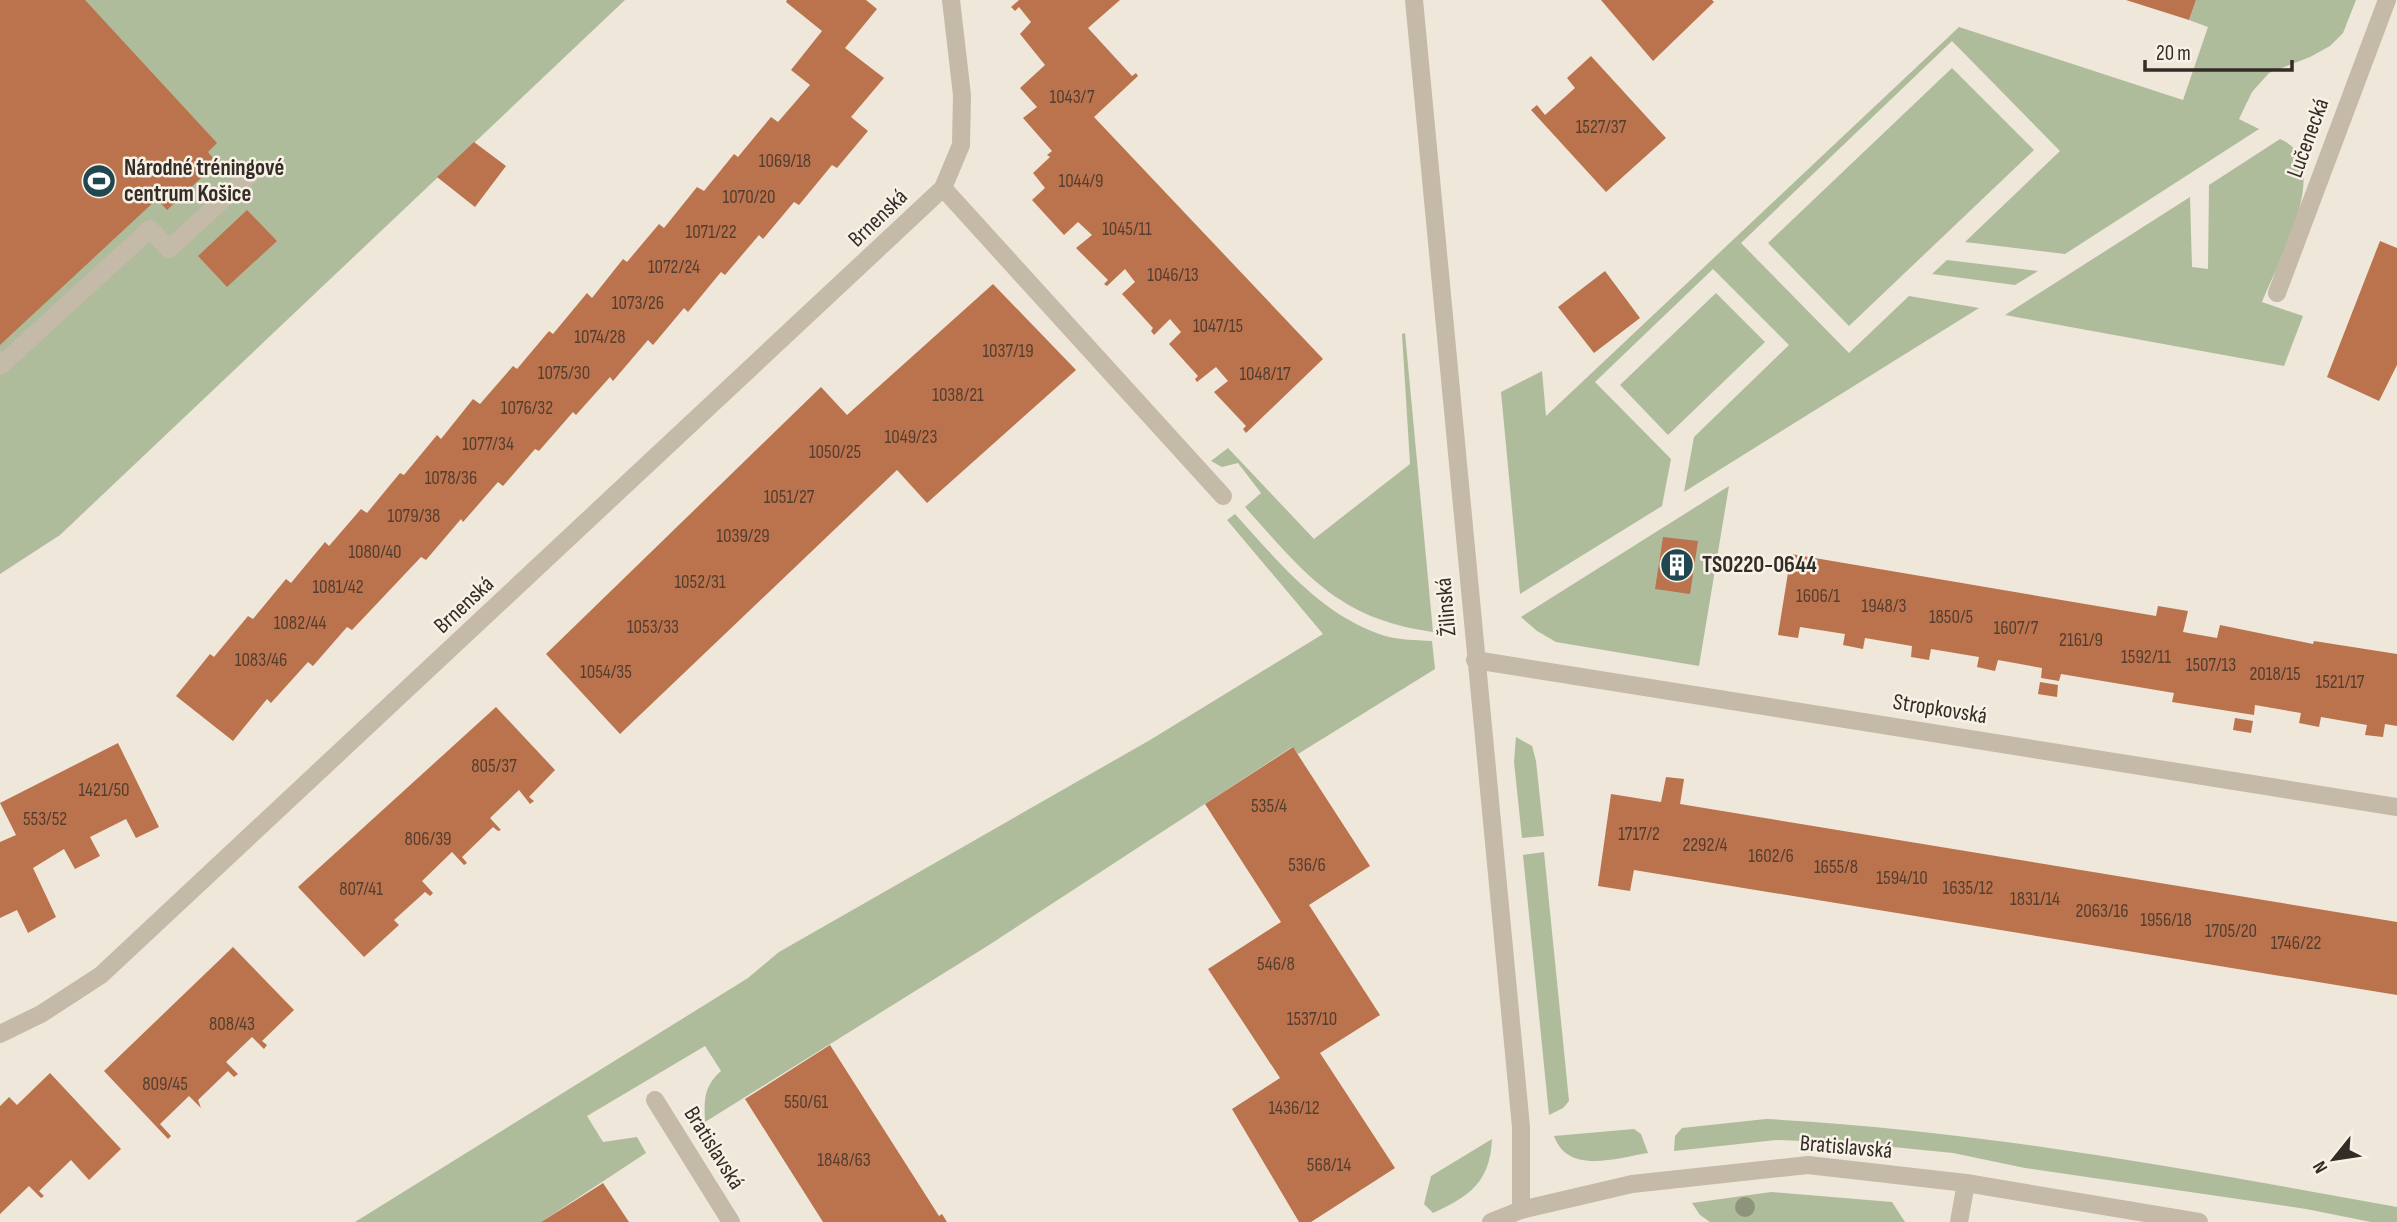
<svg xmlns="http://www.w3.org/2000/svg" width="2397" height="1222" font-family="'Sofia Sans Condensed',sans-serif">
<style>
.green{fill:#aebc9c}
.building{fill:#ba734d}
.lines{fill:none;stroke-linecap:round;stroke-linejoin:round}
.lane{stroke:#c5b9a8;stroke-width:18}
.street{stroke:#c5b9a8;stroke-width:18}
.tree{fill:#8e937b}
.labels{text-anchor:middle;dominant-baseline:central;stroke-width:5;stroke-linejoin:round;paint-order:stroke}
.number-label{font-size:19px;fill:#553e30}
.street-label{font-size:23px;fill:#332c27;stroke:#f7f1e6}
.poi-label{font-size:23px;font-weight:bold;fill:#332c27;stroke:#f7f1e6;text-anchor:start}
</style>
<rect width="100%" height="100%" fill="#efe7da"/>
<g class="green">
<path d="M 0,0 L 625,0 L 60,535 L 0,574 Z"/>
<path d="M 2196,0 L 2356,0 L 2343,33 L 2330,46 L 2310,57 L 2269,73 L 2252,92 L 2239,119 L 2259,129 L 2065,254 L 1965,242 L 2060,151 L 1952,41 L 1741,243 L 1849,353 L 1909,296 L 1979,308 L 1684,492 L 1694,437 L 1789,345 L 1713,269 L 1595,382 L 1671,459 L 1662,506 L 1520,594 L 1501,392 L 1542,371 L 1546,416 L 1959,27 L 2183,100 L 2208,27 L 2189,20 Z"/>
<path d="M 1952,68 L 2034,150 L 1849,326 L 1768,243 Z"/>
<path d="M 2280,139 C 2336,162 2277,263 2262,302 L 2303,316 L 2284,366 L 2005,315 L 2190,197 L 2192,267 L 2208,269 L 2209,185 Z"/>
<path d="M 1947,260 L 2038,271 L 2015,285 L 1932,274 Z"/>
<path d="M 1716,293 L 1765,342 L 1668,435 L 1620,385 Z"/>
<path d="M 1405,333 L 1433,632 C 1338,619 1305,574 1245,507 L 1261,493 L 1238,463 L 1222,467 L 1211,461 L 1228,448 L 1314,539 L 1410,464 L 1402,334 Z"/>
<path d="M 1729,486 L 1699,666 L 1556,642 L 1537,631 L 1521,617 Z"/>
<path d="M 1235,514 C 1277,560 1318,612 1379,634 C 1395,640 1415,640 1432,641 L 1435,669 L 1298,754 L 1292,747 L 989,945 L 705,1122 C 704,1100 704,1086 721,1071 L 705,1046 L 587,1116 L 603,1142 L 637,1137 L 646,1153 L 541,1222 L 355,1222 L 748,978 L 779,952 L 1150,740 L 1323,634 L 1227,520 Z"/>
<path d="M 1516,737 L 1532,746 L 1536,761 L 1544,836 L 1522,838 L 1514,762 Z"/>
<path d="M 1544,852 L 1569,1101 L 1563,1108 L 1549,1115 L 1523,855 Z"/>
<path d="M 1766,1119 C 1979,1130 2188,1169 2397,1207 L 2397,1222 L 2371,1222 L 2306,1209 L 2025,1168 L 1953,1153 L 1853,1143 L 1776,1140 L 1674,1151 L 1675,1136 L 1682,1128 Z"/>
<path d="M 1634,1129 L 1641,1134 L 1648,1153 C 1616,1158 1568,1175 1554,1136 Z"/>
<path d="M 1492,1139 C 1490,1182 1470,1196 1433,1213 L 1424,1204 L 1431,1176 Z"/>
<path d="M 1771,1192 L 1892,1202 L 1905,1222 L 1710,1222 L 1700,1215 L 1692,1203 Z"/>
</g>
<g class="building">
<path d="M 0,0 L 85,0 L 217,143 L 208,152 L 217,163 L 167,210 L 157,199 L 0,345 Z"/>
<path d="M 787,0 L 866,0 L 877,9 L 845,48 L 884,78 L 851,117 L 868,131 L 837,168 L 832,165 L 799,205 L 794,202 L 763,239 L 759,235 L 725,275 L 721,272 L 688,312 L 684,308 L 653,345 L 648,340 L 613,381 L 610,377 L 576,415 L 573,412 L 539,451 L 535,449 L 503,486 L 498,482 L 463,522 L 461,519 L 426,560 L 421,557 L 352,630 L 347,627 L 313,666 L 308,662 L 271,703 L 267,699 L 233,741 L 176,696 L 210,654 L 214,657 L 248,616 L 253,619 L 286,579 L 291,583 L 325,542 L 329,546 L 361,509 L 367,513 L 400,473 L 404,475 L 437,435 L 441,439 L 473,399 L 480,404 L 513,366 L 517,369 L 549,331 L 553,334 L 587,293 L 592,298 L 623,259 L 627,262 L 659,224 L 664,228 L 697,187 L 704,191 L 734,154 L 738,157 L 771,117 L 778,122 L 810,85 L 791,70 L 822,31 L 786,2 Z"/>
<path d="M 1019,0 L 1120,0 L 1088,28 L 1132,76 L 1136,73 L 1138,76 L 1094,117 L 1323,359 L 1246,433 L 1243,429 L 1246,426 L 1214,392 L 1228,381 L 1216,367 L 1197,382 L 1195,379 L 1198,376 L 1169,344 L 1181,332 L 1170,319 L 1154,335 L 1151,331 L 1153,328 L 1122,294 L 1135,282 L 1125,269 L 1107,286 L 1104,284 L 1108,280 L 1076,248 L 1092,235 L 1078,222 L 1064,235 L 1032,200 L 1045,188 L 1033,173 L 1050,157 L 1047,155 L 1052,151 L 1023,118 L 1037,107 L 1020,88 L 1045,65 L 1020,34 L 1031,22 L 1019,7 L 1015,11 L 1011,7 Z"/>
<path d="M 1601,0 L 1712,0 L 1714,2 L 1653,61 Z"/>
<path d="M 2126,0 L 2196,0 L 2189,20 Z"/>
<path d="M 1591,56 L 1666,138 L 1606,192 L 1531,110 L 1537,105 L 1545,115 L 1575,88 L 1567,78 Z"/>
<path d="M 474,142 L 506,166 L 475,207 L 437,177 Z"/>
<path d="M 247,210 L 277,241 L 227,287 L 198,256 Z"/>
<path d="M 2380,241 L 2397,248 L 2397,365 L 2379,401 L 2327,377 Z"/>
<path d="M 1605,271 L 1640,318 L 1594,353 L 1558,307 Z"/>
<path d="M 993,284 L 1076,370 L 927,503 L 897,470 L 620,734 L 546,654 L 821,387 L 847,415 Z"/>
<path d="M 1663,537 L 1698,541 L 1690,594 L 1655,589 Z"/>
<path d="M 1791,554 L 2156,616 L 2158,606 L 2188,611 L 2183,632 L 2217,638 L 2220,625 L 2313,644 L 2314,641 L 2397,654 L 2397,726 L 2385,724 L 2383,737 L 2365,735 L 2367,725 L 2321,717 L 2319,727 L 2299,723 L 2301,713 L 2255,705 L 2254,715 L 2172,702 L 2174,693 L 2061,674 L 2059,681 L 2041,678 L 2042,668 L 1998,660 L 1995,671 L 1977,667 L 1979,657 L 1931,649 L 1929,660 L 1911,657 L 1912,646 L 1865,638 L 1863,649 L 1843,645 L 1845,634 L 1800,627 L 1798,638 L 1778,635 Z"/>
<path d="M 2040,682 L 2058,685 L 2057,697 L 2038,694 Z"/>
<path d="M 496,707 L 555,770 L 529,797 L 534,801 L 530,804 L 519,790 L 490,818 L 501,830 L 498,831 L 493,827 L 462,857 L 467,863 L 464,865 L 452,852 L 422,881 L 433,893 L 430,896 L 425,892 L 394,920 L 399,925 L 364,957 L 298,887 Z"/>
<path d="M 2235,718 L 2253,721 L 2251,733 L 2233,730 Z"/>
<path d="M 118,743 L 159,827 L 136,838 L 126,819 L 90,837 L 100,856 L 75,869 L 64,849 L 33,868 L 56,917 L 28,933 L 17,910 L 0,918 L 0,842 L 16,835 L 0,803 Z"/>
<path d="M 1293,747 L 1370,866 L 1309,905 L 1380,1015 L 1320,1053 L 1395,1168 L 1311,1222 L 1299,1222 L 1232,1109 L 1280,1078 L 1208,969 L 1281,922 L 1205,804 Z"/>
<path d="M 1666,777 L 1684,779 L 1680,804 L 2397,922 L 2397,995 L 1634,870 L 1630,891 L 1598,886 L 1611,794 L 1661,802 Z"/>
<path d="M 233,947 L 294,1010 L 262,1041 L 267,1045 L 264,1049 L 252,1037 L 226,1062 L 238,1074 L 234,1077 L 228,1071 L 198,1100 L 201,1108 L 189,1096 L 160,1124 L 171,1136 L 168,1139 L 104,1071 Z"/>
<path d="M 830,1045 L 939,1216 L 942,1214 L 947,1222 L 823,1222 L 745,1099 Z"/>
<path d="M 50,1073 L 121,1149 L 89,1180 L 71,1160 L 39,1191 L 44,1196 L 41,1198 L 29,1186 L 0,1214 L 0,1106 L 9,1097 L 17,1105 Z"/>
<path d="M 603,1183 L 629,1222 L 541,1222 L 597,1187 Z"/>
</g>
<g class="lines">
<path class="lane" d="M 0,366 L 150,229 L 169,249 L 255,170"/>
<g class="street">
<path d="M 1414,0 L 1521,1127 L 1521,1210"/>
<path d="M 943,188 L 1223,496"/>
<path d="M 2277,293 L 2387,0"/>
<path d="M 1475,660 L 2397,807"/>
<path d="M 0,1034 L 41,1014 L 101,975 L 943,188 L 961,145 L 962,95 L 951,0"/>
<path d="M 655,1100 L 731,1222"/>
<path d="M 1491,1222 L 1521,1210 L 1632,1184 L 1808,1165 L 1966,1183 L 2199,1222"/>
<path d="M 1959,1222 L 1966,1183"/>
</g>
</g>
<circle class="tree" cx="1745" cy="1207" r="10"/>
<defs>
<g id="stadium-disc" transform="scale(1.75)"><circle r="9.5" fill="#214850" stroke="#f7f1e6"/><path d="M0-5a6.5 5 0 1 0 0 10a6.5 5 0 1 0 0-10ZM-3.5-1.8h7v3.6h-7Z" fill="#fff"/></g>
<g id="building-disc" transform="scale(1.75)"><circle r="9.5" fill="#214850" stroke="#f7f1e6"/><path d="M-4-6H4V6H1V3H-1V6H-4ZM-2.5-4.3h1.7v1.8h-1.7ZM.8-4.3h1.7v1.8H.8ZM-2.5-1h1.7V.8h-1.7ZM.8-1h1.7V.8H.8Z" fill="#fff"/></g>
</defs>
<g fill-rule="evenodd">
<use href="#stadium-disc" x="99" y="181"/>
<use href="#building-disc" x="1677" y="565"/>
</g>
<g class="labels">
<g class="number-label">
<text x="1072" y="97">1043/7</text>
<text x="1601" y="127">1527/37</text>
<text x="785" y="161">1069/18</text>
<text x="1081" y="181">1044/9</text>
<text x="749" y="197">1070/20</text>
<text x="1127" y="229">1045/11</text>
<text x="711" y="232">1071/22</text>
<text x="674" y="267">1072/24</text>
<text x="1173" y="275">1046/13</text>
<text x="638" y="303">1073/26</text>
<text x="1218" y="326">1047/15</text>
<text x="600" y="337">1074/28</text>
<text x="1008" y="351">1037/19</text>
<text x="564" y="373">1075/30</text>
<text x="1265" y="374">1048/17</text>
<text x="958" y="395">1038/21</text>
<text x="527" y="408">1076/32</text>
<text x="911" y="437">1049/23</text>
<text x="488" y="444">1077/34</text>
<text x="835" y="452">1050/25</text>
<text x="451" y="478">1078/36</text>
<text x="789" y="497">1051/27</text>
<text x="414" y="516">1079/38</text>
<text x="743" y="536">1039/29</text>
<text x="375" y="552">1080/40</text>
<text x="700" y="582">1052/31</text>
<text x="338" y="587">1081/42</text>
<text x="1818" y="596">1606/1</text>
<text x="1884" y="606">1948/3</text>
<text x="1951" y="617">1850/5</text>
<text x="300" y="623">1082/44</text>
<text x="653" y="627">1053/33</text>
<text x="2016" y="628">1607/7</text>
<text x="2081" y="640">2161/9</text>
<text x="2146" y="657">1592/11</text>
<text x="261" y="660">1083/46</text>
<text x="2211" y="665">1507/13</text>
<text x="606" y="672">1054/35</text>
<text x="2275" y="674">2018/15</text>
<text x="2340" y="682">1521/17</text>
<text x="494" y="766">805/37</text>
<text x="104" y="790">1421/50</text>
<text x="1269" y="806">535/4</text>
<text x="45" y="819">553/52</text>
<text x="1639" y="834">1717/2</text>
<text x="428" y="839">806/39</text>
<text x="1705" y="845">2292/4</text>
<text x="1771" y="856">1602/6</text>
<text x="1307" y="865">536/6</text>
<text x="1836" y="867">1655/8</text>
<text x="1902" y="878">1594/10</text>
<text x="1968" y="888">1635/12</text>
<text x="361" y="889">807/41</text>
<text x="2035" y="899">1831/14</text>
<text x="2102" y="911">2063/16</text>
<text x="2166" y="920">1956/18</text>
<text x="2231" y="931">1705/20</text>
<text x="2296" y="943">1746/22</text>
<text x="1276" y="964">546/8</text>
<text x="1312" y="1019">1537/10</text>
<text x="232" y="1024">808/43</text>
<text x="165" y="1084">809/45</text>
<text x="806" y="1102">550/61</text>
<text x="1294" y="1108">1436/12</text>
<text x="844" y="1160">1848/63</text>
<text x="1329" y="1165">568/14</text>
</g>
<g class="street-label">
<text transform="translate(2308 138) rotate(-70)">Lučenecká</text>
<text transform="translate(878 218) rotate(-44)">Brnenská</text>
<text transform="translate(464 605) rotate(-43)">Brnenská</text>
<text transform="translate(1446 607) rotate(-95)">Žilinská</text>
<text transform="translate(1940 709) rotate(9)">Stropkovská</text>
<text transform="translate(1846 1147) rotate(5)">Bratislavská</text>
<text transform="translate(714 1148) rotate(58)">Bratislavská</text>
</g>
<g class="poi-label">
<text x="124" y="168">Národné tréningové<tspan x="124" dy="26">centrum Košice</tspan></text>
<text x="1702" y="565">TS0220-0644</text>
</g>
</g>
<g transform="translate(2334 1159) rotate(240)" stroke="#f7f1e6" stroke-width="5" paint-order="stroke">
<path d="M0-5L12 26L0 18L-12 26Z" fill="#332c27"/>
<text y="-10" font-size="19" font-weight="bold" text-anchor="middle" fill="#332c27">N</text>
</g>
<path d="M2145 60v10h147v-10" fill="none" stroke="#332c27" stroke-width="3.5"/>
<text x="2156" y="60" font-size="21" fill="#332c27" stroke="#f7f1e6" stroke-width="5" paint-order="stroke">20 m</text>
</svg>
